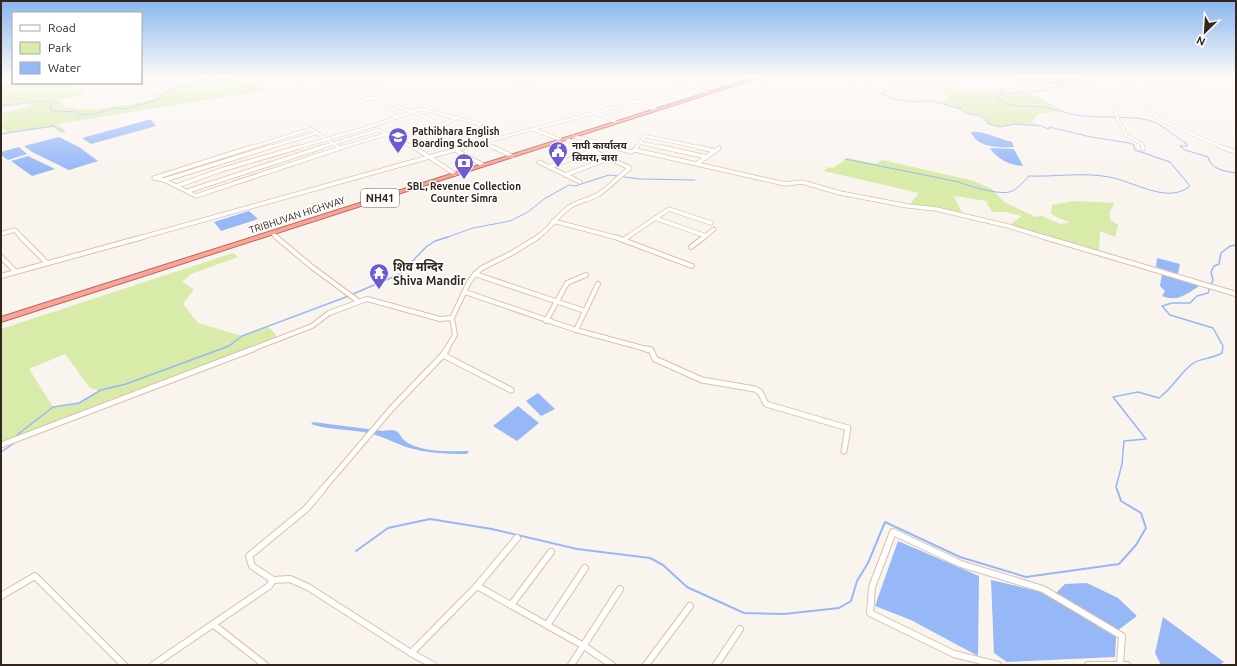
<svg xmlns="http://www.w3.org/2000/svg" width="1237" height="666" font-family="Ubuntu,'Noto Sans Devanagari',sans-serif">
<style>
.green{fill:#d8eba8;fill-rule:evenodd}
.water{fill:#96b8f7}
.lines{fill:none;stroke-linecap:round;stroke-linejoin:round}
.stream-far2{stroke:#96b8f7;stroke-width:1}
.stream-far1{stroke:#96b8f7;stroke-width:1.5}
.stream{stroke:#96b8f7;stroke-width:2}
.minor-far4-casing{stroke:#dec0a6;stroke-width:3.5}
.minor-far3-casing{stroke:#dec0a6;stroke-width:5}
.minor-far2-casing{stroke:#dec0a6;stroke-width:6}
.minor-far1-casing{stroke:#dec0a6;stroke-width:7}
.minor-casing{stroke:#dec0a6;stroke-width:8}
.trunk-casing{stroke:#b5695d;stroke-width:2}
.minor-far4{stroke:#fff;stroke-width:2.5}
.minor-far3{stroke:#fff;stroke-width:3.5}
.minor-far2{stroke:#fff;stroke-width:4}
.minor-far1{stroke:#fff;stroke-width:5}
.minor{stroke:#fff;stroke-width:6}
.trunk{fill:#fca398;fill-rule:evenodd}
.labels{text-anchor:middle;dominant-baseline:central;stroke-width:3;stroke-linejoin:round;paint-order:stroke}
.far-poi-label{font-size:10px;font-weight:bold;fill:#33271d;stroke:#fff;text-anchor:start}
.far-street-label{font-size:10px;fill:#33271d;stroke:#fff}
.shield{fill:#fff;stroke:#706861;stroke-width:1}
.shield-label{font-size:11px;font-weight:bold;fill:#33271d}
.poi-label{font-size:12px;font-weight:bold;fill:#33271d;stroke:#fff;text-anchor:start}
</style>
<rect width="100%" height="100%" fill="#faf4ef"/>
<g class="green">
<path d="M 214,77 L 230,77 L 266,90 L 57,124 L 67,131 L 61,133 L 53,127 L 1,134 L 7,131 L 1,127 L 1,122 L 5,121 L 1,116 L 1,113 L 32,106 L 28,103 L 1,107 L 1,84 L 13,80 L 13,83 L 78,83 L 70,85 L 86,94 L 57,100 L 65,106 L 60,107 C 92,112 124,106 155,99 L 154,95 L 195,80 Z"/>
<path d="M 993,77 L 1100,77 C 1061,91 1032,78 993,77 Z"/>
<path d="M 949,87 L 982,92 L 985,89 L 1004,89 L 1007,93 L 1030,93 L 1065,111 L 1037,114 L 1032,122 L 1041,126 L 1015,124 L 1000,127 L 989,124 L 981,116 L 965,113 L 961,109 L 941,104 L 948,96 L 939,89 Z"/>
<path d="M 848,158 L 876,164 L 882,160 L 974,181 L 992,189 L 1004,202 L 1036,217 L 1042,216 L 1060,224 L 1070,223 L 1051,214 L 1052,205 L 1075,201 L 1115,203 L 1110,211 L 1110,220 L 1118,225 L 1115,237 L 1100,231 L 1099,253 L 1008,226 L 1022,216 L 1004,212 L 992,212 L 986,201 L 954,196 L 963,215 L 936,209 L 908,206 L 919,193 L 824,171 L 828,167 L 833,168 Z"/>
<path d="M 233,253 L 238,257 L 191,274 L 182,282 L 194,289 L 183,304 L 198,323 L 242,336 L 266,326 L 273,331 L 279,340 L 1,445 L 1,329 ZM 65,354 L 90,388 L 101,391 L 79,403 L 53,407 L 29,369 Z"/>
</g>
<g class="water">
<path d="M 148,120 L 151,120 L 156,126 L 91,144 L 82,138 Z"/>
<path d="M 971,132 C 982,130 999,139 1012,142 L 1014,147 C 1000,148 977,148 971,132 Z"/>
<path d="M 59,137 L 79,147 L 98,161 L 69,170 L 32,152 L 24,146 Z"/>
<path d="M 19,147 L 27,154 L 8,160 L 1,155 L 1,152 Z"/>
<path d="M 992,148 L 1014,149 L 1023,166 C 1009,165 1000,160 990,149 Z"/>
<path d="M 28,156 L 55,169 L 32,176 L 11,161 Z"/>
<path d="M 249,211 L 258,219 L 221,231 L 214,222 Z"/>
<path d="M 1157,258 L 1180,264 L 1178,274 L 1156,267 Z"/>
<path d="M 1162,274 L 1199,286 C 1186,295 1177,302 1162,296 L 1165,291 L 1160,286 Z"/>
<path d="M 538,393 L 555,409 L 541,416 L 526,401 Z"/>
<path d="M 518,406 L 539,423 L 517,441 L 493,426 Z"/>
<path d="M 313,422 L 383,431 C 404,428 396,436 408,443 C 427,453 449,451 469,451 L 467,454 C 445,454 426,453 406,447 C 393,442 382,436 368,433 C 349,429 329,430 311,424 Z"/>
<path d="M 898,541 L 979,576 L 978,656 L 911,620 L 875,606 Z"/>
<path d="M 991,580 L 1042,592 L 1116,637 L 1115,657 L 1007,662 L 994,653 Z"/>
<path d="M 1087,583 L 1118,598 L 1137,616 L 1117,631 L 1056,593 L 1065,584 Z"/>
<path d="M 1163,617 L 1224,662 L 1219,665 L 1161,665 L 1155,653 Z"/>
</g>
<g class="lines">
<g class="stream-far2">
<path d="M 964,77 L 984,77"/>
<path d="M 993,77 L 1063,84"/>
<path d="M 1051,77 L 1050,78 L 1061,82"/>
<path d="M 1100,77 L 1040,91 L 1007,93 L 996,97 C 1013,110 1023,105 1042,107 C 1056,109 1070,115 1084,116 C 1105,118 1128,116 1148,120 C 1161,123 1175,137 1187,144 L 1187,146 L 1180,146 L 1185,150 L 1208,157 C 1211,170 1225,171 1236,173"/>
<path d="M 1044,83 L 1050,78"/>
<path d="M 1,105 C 18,107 35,99 52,102 L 50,110 L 53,111 L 77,112 L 79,115 L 94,114 L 114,108 L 126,109 L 159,99 L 166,91 L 195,80 L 214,77"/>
<path d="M 1,134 L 53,126 L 64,132"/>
<path d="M 845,159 L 959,182 C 967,186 1001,195 1009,192 C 1017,190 1023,182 1029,176 C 1055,177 1083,172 1109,177 C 1133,181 1168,205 1190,186 L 1170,162 L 1135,150 L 1134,145 L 1130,143 L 1091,137 L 1049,127 L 1049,129 L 1041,126 L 1015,124 L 1000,127 L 989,124 L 981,116 L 965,113 L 961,109 C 950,107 935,100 925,101 C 908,102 895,102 881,93 L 908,80 L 929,81 L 963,77"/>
<path d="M 445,238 L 473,228 L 510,221 L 528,212 L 544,199 L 569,185 L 575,186 L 609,175 L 640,179 L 695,180"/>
</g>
<g class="stream-far1">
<path d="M 17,438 L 17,435 L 53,407 L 79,403 L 101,390 L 126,384 L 229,346 L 242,336 L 346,297 L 400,274 L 426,247 L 435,241 L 448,237"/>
<path d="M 1,452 L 16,442"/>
<path d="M 1117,490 L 1116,487 L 1122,464 L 1124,441 L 1146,439 L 1113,397 L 1138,392 L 1159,398 C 1173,388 1180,373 1192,364 C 1200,358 1212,359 1222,353 L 1223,346 L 1213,328 L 1170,315 L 1162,306 L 1172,303 L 1190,303 L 1197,296 L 1208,293 L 1213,280 L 1211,272 L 1214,266 L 1219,264 L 1221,253 L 1230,246 L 1236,245"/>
</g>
<path class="stream" d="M 356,551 L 388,528 L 430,519 L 492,529 L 577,549 L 650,558 L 663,565 L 687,587 L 744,613 L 784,614 L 839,608 L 851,601 L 857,581 L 868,563 L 885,522 L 960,557 L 1026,577 L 1119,564 L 1136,545 L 1146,528 L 1141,513 L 1121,501 L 1117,489"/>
<g class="minor-far4-casing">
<g id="minor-far4">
<path d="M 298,77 L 398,117"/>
<path d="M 514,77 L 616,122"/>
<path d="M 840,77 L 867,82"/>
<path d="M 1134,77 L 1118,99 L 1115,113 L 1126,135 L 1142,144 L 1143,148"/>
<path d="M 1146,77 L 1156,84 L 1157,87 L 1142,97 L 1158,119 L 1224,148"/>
<path d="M 141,78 L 147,77"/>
<path d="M 141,80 L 146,82 L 176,77"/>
<path d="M 679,82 L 708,93"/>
<path d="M 316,83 L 341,77 L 383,92 L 368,95 L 329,80"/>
<path d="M 1,84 L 13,80"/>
<path d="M 1156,84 L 1236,96"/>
<path d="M 357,101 L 374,98 L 413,112 L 495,148"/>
<path d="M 635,101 L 656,110"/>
<path d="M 443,125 L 458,117"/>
<path d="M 376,129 L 415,148"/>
<path d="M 532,129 L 561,140"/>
<path d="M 573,136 L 618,148"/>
<path d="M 566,139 L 588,148"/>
<path d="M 641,143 L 666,148"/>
<path d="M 249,148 L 311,129 L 340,148"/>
<path d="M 267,148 L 317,133"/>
<path d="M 296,148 L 369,127 L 421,109 L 481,124 L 465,134"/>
<path d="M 319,148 L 378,130"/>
<path d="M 340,148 L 387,134"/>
<path d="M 462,148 L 729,77"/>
<path d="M 636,148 L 645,136 L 703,148"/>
</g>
</g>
<g class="minor-far3-casing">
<g id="minor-far3">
<path d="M 252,147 L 154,178 L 164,180 L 196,196 L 340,148"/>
<path d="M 414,147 L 455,174"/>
<path d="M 493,147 L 512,156"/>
<path d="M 614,147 L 631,152 L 635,150 L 785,184 L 802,182 L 840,193 L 908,206 L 936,209 L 1008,226 L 1047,238"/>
<path d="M 661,147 L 707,157"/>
<path d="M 698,147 L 715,151"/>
<path d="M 1143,147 L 1143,149"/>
<path d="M 1221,147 L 1236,152"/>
<path d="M 340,148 L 342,147"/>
<path d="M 455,150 L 483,165"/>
<path d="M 635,150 L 637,147"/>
<path d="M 539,162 L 580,182"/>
<path d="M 698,163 L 719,148"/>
<path d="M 549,167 L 592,151"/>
<path d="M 565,175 L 610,158"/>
<path d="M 164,180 L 270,147"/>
<path d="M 177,186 L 221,170 L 299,147"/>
<path d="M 188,191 L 322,147"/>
<path d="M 655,218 L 706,236"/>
<path d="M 553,221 L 618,238"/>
<path d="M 272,233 L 278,238"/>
<path d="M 1,234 L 15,230 L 22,238"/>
<path d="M 139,238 L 465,147"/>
<path d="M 536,238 C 549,230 556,217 568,208 C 577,201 590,200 599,194 C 610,187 619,176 630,168 L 585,147"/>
<path d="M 626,238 L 669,209 L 711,223"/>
<path d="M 703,238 L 714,229"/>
</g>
</g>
<g class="minor-far2-casing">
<g id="minor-far2">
<path d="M 21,237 L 47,263"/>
<path d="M 276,237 L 312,267 L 358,301"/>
<path d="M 615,237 L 692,266"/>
<path d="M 1044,237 L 1236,294"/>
<path d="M 623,240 L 628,237"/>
<path d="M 691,247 L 704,237"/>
<path d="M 1,257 L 16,272"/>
<path d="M 475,274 L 585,311"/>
<path d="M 1,276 L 143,237"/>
<path d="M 465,292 L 576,330 L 598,284"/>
<path d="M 546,321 L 567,283 L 586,275"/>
<path d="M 576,330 L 650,350"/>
<path d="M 250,350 L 312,326 L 329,313 L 367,299 L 440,319 L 452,318"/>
<path d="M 446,350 L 455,335 L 452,318 L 469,282 L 475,274 L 482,268 L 512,253 L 538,237"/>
</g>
</g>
<g class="minor-far1-casing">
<g id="minor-far1">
<path d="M 646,349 L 651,350 L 655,359 L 702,380 L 755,389 L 760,392 L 766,404 L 848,428 L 844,451"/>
<path d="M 443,355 L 511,390"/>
<path d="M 1,445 L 253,349"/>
<path d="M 322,490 L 392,408 L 443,355 L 447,349"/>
</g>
</g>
<g class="minor-casing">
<g id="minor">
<path d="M 273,580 L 290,579 L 308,587 L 411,653 L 433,665"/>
<path d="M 477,586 L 584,646 L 612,665"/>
<path d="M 1,596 L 35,576 L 124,665"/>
<path d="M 511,605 L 551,552"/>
<path d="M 214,625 L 265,665"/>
<path d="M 547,625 L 585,568"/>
<path d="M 411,653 L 477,586 L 517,538"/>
<path d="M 153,665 L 269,586 L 273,580 L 252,566 L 249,556 L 306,509 L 323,489"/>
<path d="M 571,665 L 620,589"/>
<path d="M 646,665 L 690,606"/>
<path d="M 716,665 L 740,629"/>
<path d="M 998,665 L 954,654 L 870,613 L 872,587 L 893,532 L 961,564 L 1043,589 L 1122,636 L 1120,664"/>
<path d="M 1088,665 L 1127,665"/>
</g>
</g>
<g class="trunk-casing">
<path id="trunk" d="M 756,77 L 761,77 L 1,322 L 1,317 Z"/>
</g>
<use href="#minor-far4" class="minor-far4"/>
<use href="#minor-far3" class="minor-far3"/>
<use href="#minor-far2" class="minor-far2"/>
<use href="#minor-far1" class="minor-far1"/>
<use href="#minor" class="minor"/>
<use href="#trunk" class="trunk"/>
</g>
<linearGradient id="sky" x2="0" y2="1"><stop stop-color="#87b6ee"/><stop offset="0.45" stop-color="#fdfaf8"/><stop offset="1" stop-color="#fdfaf8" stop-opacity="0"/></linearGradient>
<rect width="1237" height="170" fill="url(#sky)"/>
<defs>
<g id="school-pin" transform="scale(1)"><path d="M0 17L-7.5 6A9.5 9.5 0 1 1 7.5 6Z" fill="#6b5bd4" stroke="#fff"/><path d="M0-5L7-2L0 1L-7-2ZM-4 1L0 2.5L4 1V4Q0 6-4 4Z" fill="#fff"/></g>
<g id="civic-pin" transform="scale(1)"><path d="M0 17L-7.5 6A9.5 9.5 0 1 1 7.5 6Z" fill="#6b5bd4" stroke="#fff"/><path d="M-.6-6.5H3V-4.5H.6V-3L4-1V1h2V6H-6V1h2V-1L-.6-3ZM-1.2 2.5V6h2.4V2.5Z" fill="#fff"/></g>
<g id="bank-pin" transform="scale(1)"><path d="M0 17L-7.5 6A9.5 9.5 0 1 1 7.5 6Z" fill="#6b5bd4" stroke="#fff"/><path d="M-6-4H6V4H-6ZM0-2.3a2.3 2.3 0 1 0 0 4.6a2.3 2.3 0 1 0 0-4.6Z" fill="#fff"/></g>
<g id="temple-pin" transform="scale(1)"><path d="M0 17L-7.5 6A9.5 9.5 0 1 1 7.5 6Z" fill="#6b5bd4" stroke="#fff"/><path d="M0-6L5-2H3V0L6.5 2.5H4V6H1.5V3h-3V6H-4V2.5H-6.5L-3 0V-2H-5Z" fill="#fff"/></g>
</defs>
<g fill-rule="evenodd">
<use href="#school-pin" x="398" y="137"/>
<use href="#civic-pin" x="558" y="151"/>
<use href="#bank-pin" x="464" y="163"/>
<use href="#temple-pin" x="379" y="273"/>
</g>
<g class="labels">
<g class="far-poi-label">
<text x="412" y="131">Pathibhara English<tspan x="412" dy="12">Boarding School</tspan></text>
<text x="572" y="145">नापी कार्यालय<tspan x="572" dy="12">सिमरा, बारा</tspan></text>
<text x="464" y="186" text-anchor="middle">SBL, Revenue Collection<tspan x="464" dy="12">Counter Simra</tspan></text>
</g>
<g class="far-street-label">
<text transform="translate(297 215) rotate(-18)">TRIBHUVAN HIGHWAY</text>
</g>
<rect class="shield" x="361" y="189" width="38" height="18" rx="3"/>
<g class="shield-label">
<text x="380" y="198">NH41</text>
</g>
<g class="poi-label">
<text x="393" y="266">शिव मन्दिर<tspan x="393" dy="14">Shiva Mandir</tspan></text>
</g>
</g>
<rect width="1237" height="666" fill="none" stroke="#33271d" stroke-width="4"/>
<rect x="12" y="12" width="130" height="72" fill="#ffffff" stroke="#ada9a5"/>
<rect x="20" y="25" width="20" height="6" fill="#ffffff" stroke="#ada9a5"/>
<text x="48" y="32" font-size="12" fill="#33271d">Road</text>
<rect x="20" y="42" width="20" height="12" fill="#d8eba8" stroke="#ada9a5"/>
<text x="48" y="52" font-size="12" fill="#33271d">Park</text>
<rect x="20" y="62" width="20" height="12" fill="#96b8f7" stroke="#ada9a5"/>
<text x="48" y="72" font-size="12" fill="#33271d">Water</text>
<g transform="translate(1205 32) rotate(205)" stroke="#ffffff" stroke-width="3" paint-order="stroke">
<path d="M0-3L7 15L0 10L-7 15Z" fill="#33271d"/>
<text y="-6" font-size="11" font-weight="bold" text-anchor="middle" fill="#33271d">N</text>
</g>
</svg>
